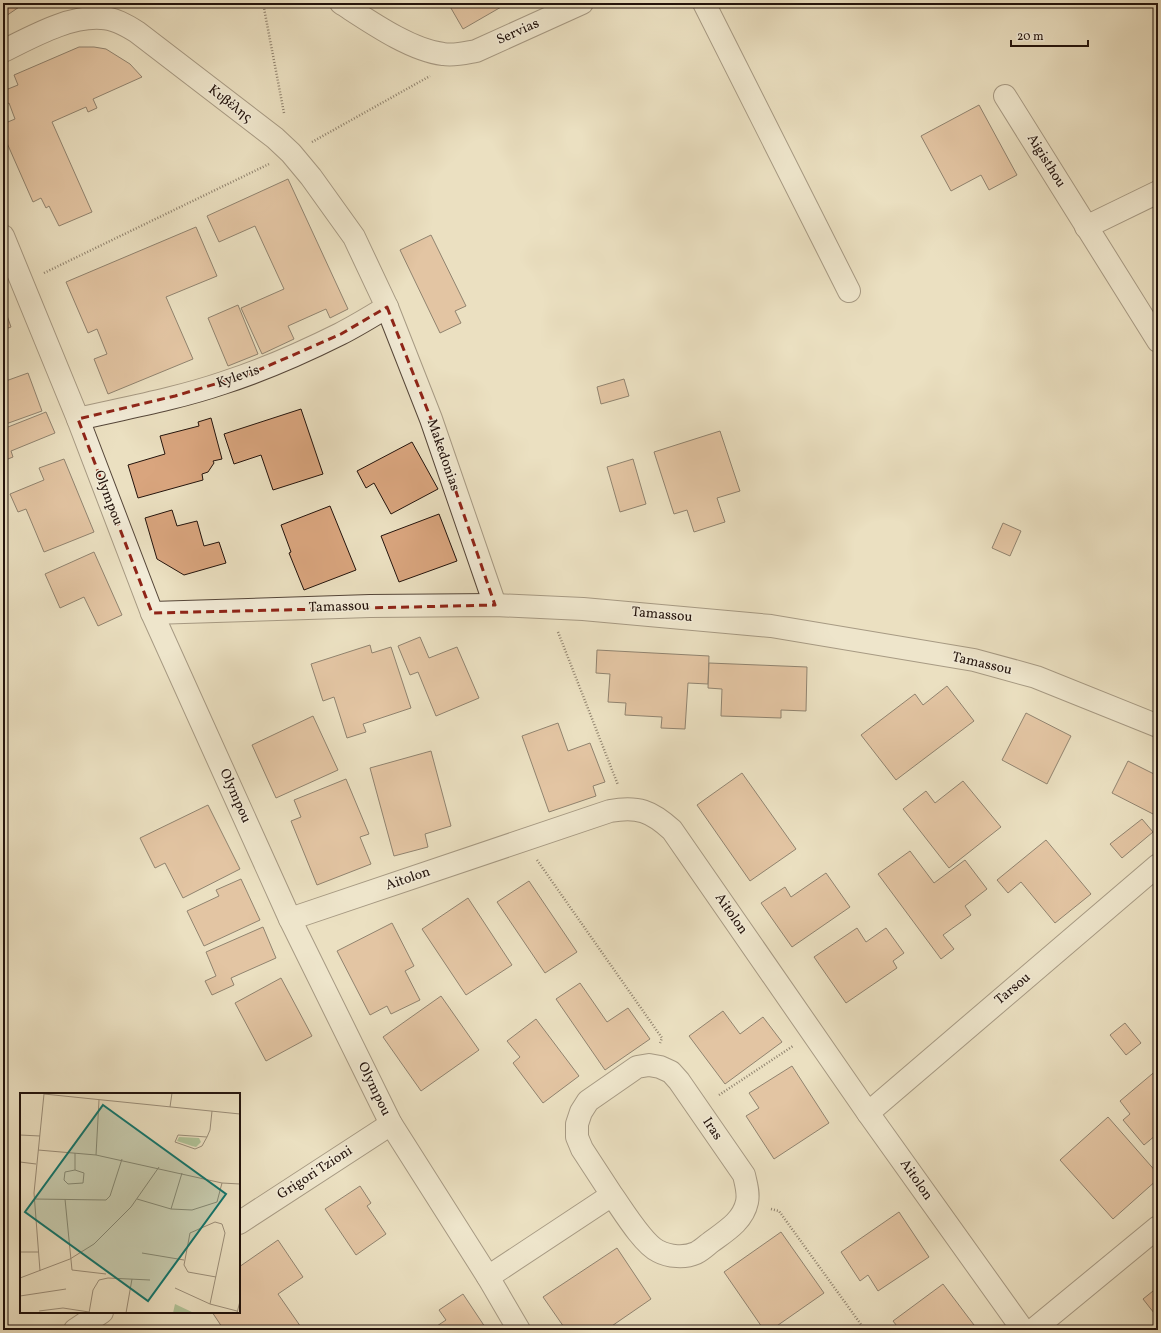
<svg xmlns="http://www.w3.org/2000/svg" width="1161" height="1333" font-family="Vollkorn,serif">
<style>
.building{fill:#d9a57e;stroke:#23130c}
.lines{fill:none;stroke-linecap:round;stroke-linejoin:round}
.minor-casing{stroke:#554639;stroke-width:24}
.tertiary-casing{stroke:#554639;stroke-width:24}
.path{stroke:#23130c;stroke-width:2.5;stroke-dasharray:1 2;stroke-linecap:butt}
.minor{stroke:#f2ebd7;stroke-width:22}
.tertiary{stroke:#f2ebd7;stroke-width:22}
.marked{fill:none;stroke:#8f2418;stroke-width:3;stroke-dasharray:8 5;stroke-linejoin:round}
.labels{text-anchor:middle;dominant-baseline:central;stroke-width:3;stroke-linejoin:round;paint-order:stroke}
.street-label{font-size:14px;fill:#23130c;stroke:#f2ebd7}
.inset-road{fill:none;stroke:#9b8e79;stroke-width:1}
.view{fill:#0f766e;fill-opacity:0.15;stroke:#0f766e;stroke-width:2}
.inset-edge{fill:none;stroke:#23130c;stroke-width:2}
</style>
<rect width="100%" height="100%" fill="#ebe0c1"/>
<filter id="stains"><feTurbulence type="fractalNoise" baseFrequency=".005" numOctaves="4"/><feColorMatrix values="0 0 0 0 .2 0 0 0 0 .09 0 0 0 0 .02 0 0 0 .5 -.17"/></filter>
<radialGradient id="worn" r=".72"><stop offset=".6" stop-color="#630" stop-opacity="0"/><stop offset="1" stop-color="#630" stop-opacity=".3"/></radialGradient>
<g class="building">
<path d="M 3,3 L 25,3 L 3,18 Z"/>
<path d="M 448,3 L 508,3 L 463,29 Z"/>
<path d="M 79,47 L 94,47 L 106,49 L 130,64 L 142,77 L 93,99 L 97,108 L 88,112 L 86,107 L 52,122 L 92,212 L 59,226 L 49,206 L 46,208 L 41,198 L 33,202 L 3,134 L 3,124 L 15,119 L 9,103 L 3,106 L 3,91 L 18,85 L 14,75 Z"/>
<path d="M 979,105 L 1017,175 L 989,190 L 981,175 L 951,191 L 921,136 Z"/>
<path d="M 288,179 L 348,309 L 330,318 L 326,309 L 288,326 L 294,339 L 262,354 L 241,308 L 284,289 L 255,226 L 219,242 L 207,216 Z"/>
<path d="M 196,227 L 217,276 L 166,297 L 193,359 L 108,394 L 94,359 L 107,354 L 97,329 L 88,333 L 66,282 Z"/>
<path d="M 431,235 L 466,306 L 455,311 L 461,323 L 440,333 L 400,250 Z"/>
<path d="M 238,305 L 258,354 L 228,366 L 208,318 Z"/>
<path d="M 3,307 L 4,307 L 11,327 L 3,330 Z"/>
<path d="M 28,373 L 42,411 L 3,425 L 3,382 Z"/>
<path d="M 624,379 L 629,396 L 601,404 L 597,387 Z"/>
<path d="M 301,409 L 323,474 L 273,490 L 261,455 L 234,464 L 224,434 Z"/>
<path d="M 46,412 L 55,433 L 11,451 L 13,457 L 3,461 L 3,429 Z"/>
<path d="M 211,418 L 222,459 L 213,461 L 214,463 L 208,472 L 202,474 L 203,480 L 138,498 L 128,465 L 165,454 L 160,436 L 199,426 L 198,422 Z"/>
<path d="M 720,431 L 740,491 L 717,498 L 725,522 L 694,532 L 687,510 L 674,514 L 654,452 Z"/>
<path d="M 412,442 L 438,489 L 391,514 L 374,483 L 366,488 L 357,471 Z"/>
<path d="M 64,459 L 94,532 L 44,552 L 26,509 L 18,512 L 10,494 L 44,480 L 39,468 Z"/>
<path d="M 633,459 L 646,504 L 620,512 L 607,467 Z"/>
<path d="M 330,506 L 356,570 L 304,590 L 289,553 L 291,552 L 281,525 Z"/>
<path d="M 172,510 L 177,526 L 197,521 L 204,546 L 219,542 L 226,563 L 184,575 L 157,559 L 145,518 Z"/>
<path d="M 439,514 L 457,561 L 399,582 L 381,536 Z"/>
<path d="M 1003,523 L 1021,531 L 1010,556 L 992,548 Z"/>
<path d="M 94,552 L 122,615 L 98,626 L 84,597 L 60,608 L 45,574 Z"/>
<path d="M 420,637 L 429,658 L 457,647 L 479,698 L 436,716 L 418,672 L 410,675 L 398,646 Z"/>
<path d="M 370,645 L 372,653 L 391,647 L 411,708 L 363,724 L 366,732 L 347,738 L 334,697 L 323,701 L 311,664 Z"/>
<path d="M 597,650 L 709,656 L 708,684 L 688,683 L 685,729 L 661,728 L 662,717 L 625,715 L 626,703 L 608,702 L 610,674 L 596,673 Z"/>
<path d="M 709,663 L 807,667 L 806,711 L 781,710 L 781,718 L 721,716 L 722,689 L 708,688 Z"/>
<path d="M 947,686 L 974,721 L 896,780 L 861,735 L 915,694 L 923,705 Z"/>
<path d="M 1026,713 L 1071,736 L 1047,784 L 1002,760 Z"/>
<path d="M 313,716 L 338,770 L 276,798 L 252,745 Z"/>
<path d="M 558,723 L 568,751 L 590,743 L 605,782 L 593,786 L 596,796 L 549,812 L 522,736 Z"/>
<path d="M 431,751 L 451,826 L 425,834 L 428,847 L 394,856 L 370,768 Z"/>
<path d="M 1128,761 L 1158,776 L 1158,808 L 1155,815 L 1112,793 Z"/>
<path d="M 742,773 L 796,849 L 750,881 L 697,805 Z"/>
<path d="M 346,779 L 369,834 L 360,837 L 371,864 L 317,885 L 291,821 L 301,817 L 294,800 Z"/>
<path d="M 963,781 L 1001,827 L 949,868 L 903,809 L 926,791 L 935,803 Z"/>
<path d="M 208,805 L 240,869 L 183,898 L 165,863 L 155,868 L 140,838 Z"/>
<path d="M 1142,819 L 1153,832 L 1122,858 L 1110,844 Z"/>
<path d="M 1046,840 L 1091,894 L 1055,923 L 1021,882 L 1008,893 L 997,880 Z"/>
<path d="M 910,851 L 934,883 L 965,860 L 987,889 L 965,906 L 971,915 L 943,935 L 954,949 L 941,959 L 878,874 Z"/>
<path d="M 826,873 L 850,907 L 792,947 L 761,903 L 785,887 L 791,897 Z"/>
<path d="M 241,879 L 260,920 L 204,946 L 187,911 L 219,896 L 216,890 Z"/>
<path d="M 529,881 L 577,952 L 545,973 L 497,902 Z"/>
<path d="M 468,898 L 512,965 L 466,995 L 422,929 Z"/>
<path d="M 392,923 L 414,966 L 405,971 L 420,1000 L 391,1014 L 387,1006 L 370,1015 L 337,951 Z"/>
<path d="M 263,927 L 276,958 L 231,978 L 234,985 L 212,995 L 205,981 L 216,976 L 206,952 Z"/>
<path d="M 857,928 L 866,942 L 886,928 L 904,953 L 893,961 L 897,968 L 846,1003 L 814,957 Z"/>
<path d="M 281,978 L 312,1036 L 266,1061 L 235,1003 Z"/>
<path d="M 580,983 L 607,1022 L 628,1008 L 650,1039 L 605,1070 L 556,999 Z"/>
<path d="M 441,996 L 479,1050 L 421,1091 L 383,1037 Z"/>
<path d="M 723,1011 L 740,1034 L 763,1017 L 782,1042 L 725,1084 L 689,1036 Z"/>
<path d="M 536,1019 L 579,1076 L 543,1103 L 513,1063 L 520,1057 L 507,1041 Z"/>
<path d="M 1125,1023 L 1141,1043 L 1126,1055 L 1110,1035 Z"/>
<path d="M 792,1066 L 829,1123 L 774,1159 L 746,1116 L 759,1108 L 749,1093 Z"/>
<path d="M 1158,1069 L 1158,1138 L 1156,1135 L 1144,1145 L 1123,1120 L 1130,1114 L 1120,1101 Z"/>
<path d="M 1108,1117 L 1158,1174 L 1158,1179 L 1113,1219 L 1060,1160 Z"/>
<path d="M 360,1186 L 371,1203 L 367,1206 L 386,1234 L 356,1255 L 325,1209 Z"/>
<path d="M 899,1212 L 929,1257 L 878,1291 L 868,1275 L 860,1281 L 841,1252 Z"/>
<path d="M 781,1232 L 824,1293 L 771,1330 L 764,1330 L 724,1272 Z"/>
<path d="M 278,1240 L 303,1277 L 278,1294 L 303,1330 L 224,1330 L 212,1312 L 239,1312 L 239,1267 Z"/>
<path d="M 617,1248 L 651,1299 L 606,1330 L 566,1330 L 543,1297 Z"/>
<path d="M 943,1284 L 974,1325 L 967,1330 L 900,1330 L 893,1321 Z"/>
<path d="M 1158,1287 L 1158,1318 L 1143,1299 Z"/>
<path d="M 463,1294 L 487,1330 L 431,1330 L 446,1320 L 439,1310 Z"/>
</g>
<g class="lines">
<g class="minor-casing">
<g id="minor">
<path d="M 341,3 C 369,21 410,50 443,54 C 454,56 465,53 476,51 L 582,3"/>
<path d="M 704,3 L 849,291"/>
<path d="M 3,51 C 32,37 68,16 101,18 C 114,18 126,25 137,32 L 275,138 L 291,153 L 311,177 L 354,237 L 387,307 L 431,419 L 495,605"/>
<path d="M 1005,96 L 1158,341"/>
<path d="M 1086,227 L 1158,192"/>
<path d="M 3,236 L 78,419 L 152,613 L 290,919 L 391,1124 L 488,1277 L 519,1330"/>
<path d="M 78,419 C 126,408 176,399 223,383 C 263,370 302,353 340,334 C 356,326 372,316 387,307"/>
<path d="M 152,613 L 370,606 L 495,605 L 583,609 L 771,626 L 974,660 L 1036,677 L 1158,726"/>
<path d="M 290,919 L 610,811 C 638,806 651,811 672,830 L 868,1113 L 1023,1330"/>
<path d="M 868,1113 L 1158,865"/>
<path d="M 239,1223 L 391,1124"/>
<path d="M 488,1277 L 612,1195 C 622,1209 643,1244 658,1251 C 669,1257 685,1258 696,1253 C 702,1250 707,1245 711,1242 C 726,1231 743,1221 747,1202 C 749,1193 746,1184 744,1175 L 679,1081 L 671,1072 L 660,1067 L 649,1065 L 637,1067 L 588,1101 L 581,1112 L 577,1124 L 577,1137 L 582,1149 L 612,1195"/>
<path d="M 75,1330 L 102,1312"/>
</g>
</g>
<g class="tertiary-casing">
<path id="tertiary" d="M 1033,1330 L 1158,1227"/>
</g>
<g class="path">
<path d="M 263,3 L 284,113"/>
<path d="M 312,142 L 430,76"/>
<path d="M 44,273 L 269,164"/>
<path d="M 558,632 L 618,785"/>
<path d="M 537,860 L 662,1038 L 660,1043"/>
<path d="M 719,1095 L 793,1046"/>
<path d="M 771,1209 L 779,1211 L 865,1330"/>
</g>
<use href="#minor" class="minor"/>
<use href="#tertiary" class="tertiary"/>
</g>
<path d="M0 0H1161V1333H0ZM 387,307 L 431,419 L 495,605 L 152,613 L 78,419 L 175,396 L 252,373 L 341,334 Z" fill="#ebe0c1" fill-opacity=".55" fill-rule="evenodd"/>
<path class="marked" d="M 387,307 L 431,419 L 495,605 L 152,613 L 78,419 L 175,396 L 252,373 L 341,334 Z"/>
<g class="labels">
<g class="street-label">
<text transform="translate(518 32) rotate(-24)">Servias</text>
<text transform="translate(230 104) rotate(38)">Κυβέλης</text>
<text transform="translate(1046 161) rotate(58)">Aigisthou</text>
<text transform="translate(238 377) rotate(-19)">Kylevis</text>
<text transform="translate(443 455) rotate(71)">Makedonias</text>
<text transform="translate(108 498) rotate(69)">Olympou</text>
<text transform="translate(339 607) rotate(-2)">Tamassou</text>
<text transform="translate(662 615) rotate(5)">Tamassou</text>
<text transform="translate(982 664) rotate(13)">Tamassou</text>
<text transform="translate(235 796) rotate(66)">Olympou</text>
<text transform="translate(408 879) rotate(-19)">Aitolon</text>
<text transform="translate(731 914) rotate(55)">Aitolon</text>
<text transform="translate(1013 989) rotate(-40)">Tarsou</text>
<text transform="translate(374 1089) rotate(64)">Olympou</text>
<text transform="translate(712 1129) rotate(56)">Iras</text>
<text transform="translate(315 1173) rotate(-33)">Grigori Tzioni</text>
<text transform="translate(916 1180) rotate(55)">Aitolon</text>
</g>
</g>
<g transform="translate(20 1093)">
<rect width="220" height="220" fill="#ebe0c1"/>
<path d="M 159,44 L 179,45 L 181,49 L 176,54 L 172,53 L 157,48 ZM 155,211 L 174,220 L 153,220 Z" fill="#b1c398"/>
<path class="inset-road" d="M 24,1 L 220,21M 150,14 L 152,0M 0,42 L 20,43M 187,44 L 158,42 L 155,49 L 175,56 L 182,53 L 187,44 L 190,37 L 192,18M 18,57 L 76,62 L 202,90 L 220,91M 76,62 L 79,7M 0,69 L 16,71M 55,77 L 64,80 L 63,90 L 48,91 L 44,87 L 45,79 L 55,77 L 55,60M 14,106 L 86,107 L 90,103 L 102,66M 45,106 L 52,177 L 86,181M 117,106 L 151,116 L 172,117 L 197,109 L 202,90M 151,116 L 162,80M 0,159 L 18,159M 122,160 L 164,167M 20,178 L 14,100 L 24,1M 0,185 L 50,166 L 74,151 L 111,114 L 139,74M 155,195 L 190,211 L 217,218M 0,203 L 46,196M 190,211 L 205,140 L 202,131 L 195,129 L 170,140 L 164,172 L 168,179 L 196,184M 19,218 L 43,215 L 69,219M 69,220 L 73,197 L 79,187 L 88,185 L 130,187M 106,220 L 112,186M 217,220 L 220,208"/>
<path class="view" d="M 83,12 L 206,101 L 128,208 L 5,119 Z"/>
<rect width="220" height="220" class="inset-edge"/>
</g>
<rect width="1161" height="1333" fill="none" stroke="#ebe0c1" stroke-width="16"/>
<rect x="4" y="4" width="1153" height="1325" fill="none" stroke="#23130c" stroke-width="2"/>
<rect x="8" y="8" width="1145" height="1317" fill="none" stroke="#23130c"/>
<path d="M1011 40v6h77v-6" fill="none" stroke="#23130c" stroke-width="2"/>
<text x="1017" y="40" font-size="12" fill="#23130c" stroke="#f2ebd7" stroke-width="3" paint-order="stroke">20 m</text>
<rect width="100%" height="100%" filter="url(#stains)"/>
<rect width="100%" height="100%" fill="url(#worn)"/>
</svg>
